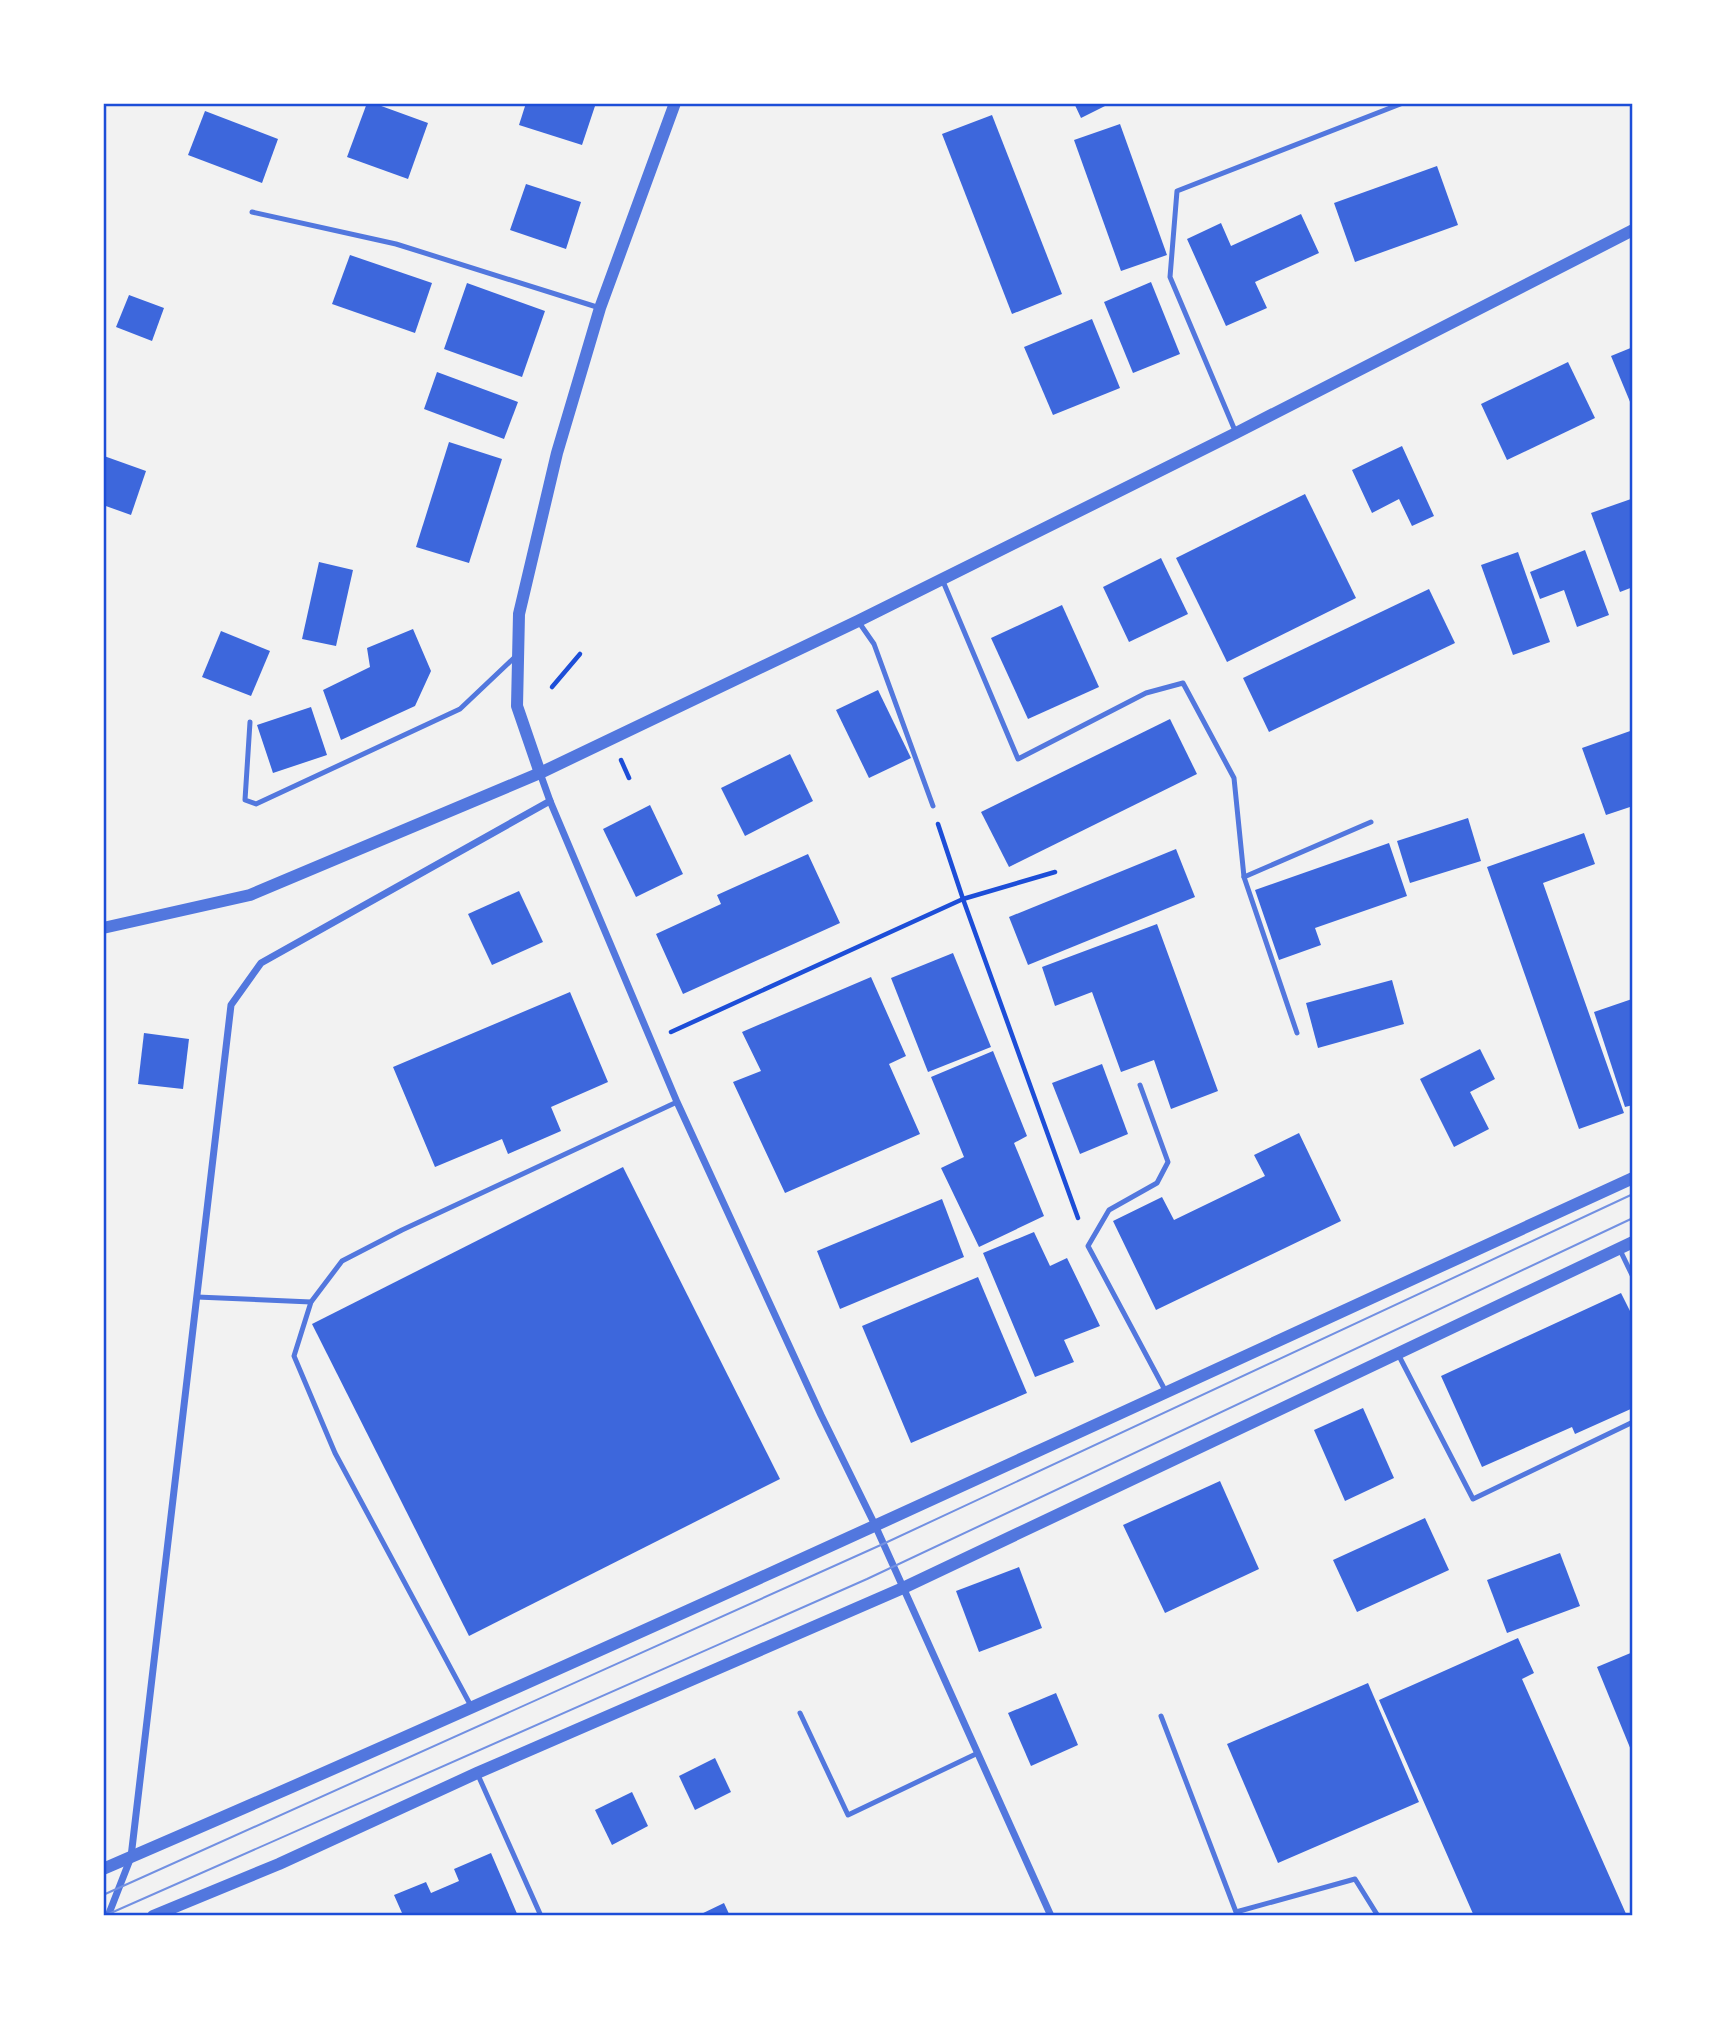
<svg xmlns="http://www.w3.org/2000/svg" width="1736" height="2019" font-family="Rubik,sans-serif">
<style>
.building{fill:#3d67dc}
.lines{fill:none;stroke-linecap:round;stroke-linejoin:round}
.path{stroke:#1d4ed8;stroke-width:4.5}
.service{stroke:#5277de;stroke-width:5}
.minor{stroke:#5277de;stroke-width:7}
.tertiary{stroke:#5277de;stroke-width:12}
.tram{stroke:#7290e2;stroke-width:2}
.neatline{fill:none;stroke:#1d4ed8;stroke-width:2.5}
</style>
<rect width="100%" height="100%" fill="#f2f2f2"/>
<g class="building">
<path d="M 367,103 L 373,103 L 428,123 L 408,179 L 347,157 Z"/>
<path d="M 526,103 L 596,103 L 582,145 L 519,125 Z"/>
<path d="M 1074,103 L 1111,103 L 1081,118 Z"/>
<path d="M 205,111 L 278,139 L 262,183 L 188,155 Z"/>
<path d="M 992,115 L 1062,294 L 1012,314 L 942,134 Z"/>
<path d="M 1120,124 L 1167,255 L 1121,271 L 1074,140 Z"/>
<path d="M 1437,166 L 1458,225 L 1355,262 L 1334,203 Z"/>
<path d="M 526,184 L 581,202 L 566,249 L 510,230 Z"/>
<path d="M 1301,214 L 1319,253 L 1255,282 L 1267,308 L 1226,326 L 1187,239 L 1221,223 L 1231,246 Z"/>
<path d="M 350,255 L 432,283 L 415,333 L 332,304 Z"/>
<path d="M 1151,282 L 1180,354 L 1133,373 L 1104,302 Z"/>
<path d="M 467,283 L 545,311 L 522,377 L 444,349 Z"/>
<path d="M 129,295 L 164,308 L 152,341 L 116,327 Z"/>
<path d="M 1092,319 L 1120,388 L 1053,415 L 1024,347 Z"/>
<path d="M 1633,347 L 1633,409 L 1611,356 Z"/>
<path d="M 1568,362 L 1595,418 L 1507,460 L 1481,404 Z"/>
<path d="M 437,372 L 518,402 L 504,439 L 424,409 Z"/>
<path d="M 449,442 L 502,459 L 469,563 L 416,547 Z"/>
<path d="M 1402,446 L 1434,516 L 1412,526 L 1399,499 L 1372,513 L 1352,470 Z"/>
<path d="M 104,456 L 146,471 L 131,515 L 103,505 Z"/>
<path d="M 1305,494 L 1356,598 L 1227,662 L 1176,558 Z"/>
<path d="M 1631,499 L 1633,505 L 1633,587 L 1620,592 L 1591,513 Z"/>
<path d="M 1585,550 L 1609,615 L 1577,627 L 1564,590 L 1540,599 L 1530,572 Z"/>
<path d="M 1518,552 L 1550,642 L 1513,655 L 1481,565 Z"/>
<path d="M 1161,558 L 1188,614 L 1129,642 L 1103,587 Z"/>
<path d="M 319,562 L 353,570 L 336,646 L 302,639 Z"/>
<path d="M 1429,589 L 1455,643 L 1269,732 L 1243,678 Z"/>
<path d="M 1062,605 L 1099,687 L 1028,719 L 991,638 Z"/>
<path d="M 413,629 L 431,671 L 415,706 L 341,740 L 323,690 L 370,667 L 367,648 Z"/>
<path d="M 221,631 L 270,651 L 251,696 L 202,677 Z"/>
<path d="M 878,690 L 911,758 L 869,778 L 836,710 Z"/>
<path d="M 311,707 L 327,755 L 273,773 L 257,725 Z"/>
<path d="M 1170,719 L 1197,774 L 1009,867 L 981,812 Z"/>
<path d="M 1633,730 L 1633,806 L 1606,815 L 1582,748 Z"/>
<path d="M 790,754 L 813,801 L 745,836 L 721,788 Z"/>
<path d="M 650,805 L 683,874 L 636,897 L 603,829 Z"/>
<path d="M 1468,818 L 1481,861 L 1410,883 L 1397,841 Z"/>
<path d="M 1584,833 L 1595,864 L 1543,883 L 1624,1113 L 1579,1129 L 1487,867 Z"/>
<path d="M 1389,843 L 1407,896 L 1315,928 L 1321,945 L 1279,960 L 1255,890 Z"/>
<path d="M 1176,849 L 1195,897 L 1028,965 L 1009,917 Z"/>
<path d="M 808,854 L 840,923 L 683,994 L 656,934 L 721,904 L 717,895 Z"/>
<path d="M 519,891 L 543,942 L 492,965 L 468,914 Z"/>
<path d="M 1157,924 L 1218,1091 L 1171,1109 L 1154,1060 L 1121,1072 L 1092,992 L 1055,1006 L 1042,967 Z"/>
<path d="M 953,953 L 991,1047 L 928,1072 L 891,978 Z"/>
<path d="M 871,977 L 906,1056 L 889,1064 L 920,1134 L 785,1193 L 733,1082 L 761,1071 L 742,1032 Z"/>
<path d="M 1392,980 L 1404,1024 L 1318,1048 L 1306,1003 Z"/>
<path d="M 570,992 L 608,1082 L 551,1107 L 561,1131 L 508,1154 L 502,1139 L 435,1167 L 393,1067 Z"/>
<path d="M 1632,999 L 1633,1105 L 1625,1107 L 1594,1012 Z"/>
<path d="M 144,1033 L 189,1039 L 183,1089 L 138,1084 Z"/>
<path d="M 1480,1049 L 1495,1079 L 1470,1092 L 1489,1129 L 1454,1147 L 1420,1079 Z"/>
<path d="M 993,1051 L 1027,1136 L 1014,1143 L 1044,1216 L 979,1247 L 941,1168 L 964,1157 L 931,1077 Z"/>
<path d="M 1102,1064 L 1128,1134 L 1080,1154 L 1052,1083 Z"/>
<path d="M 1299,1133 L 1341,1221 L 1156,1310 L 1113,1221 L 1162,1197 L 1174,1220 L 1265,1176 L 1254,1155 Z"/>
<path d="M 623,1167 L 780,1479 L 469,1636 L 312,1324 Z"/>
<path d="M 942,1199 L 964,1257 L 840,1309 L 817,1251 Z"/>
<path d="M 1034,1232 L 1050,1266 L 1067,1258 L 1100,1326 L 1064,1340 L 1074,1362 L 1035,1377 L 983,1253 Z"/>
<path d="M 978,1277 L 1027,1393 L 911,1443 L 862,1326 Z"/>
<path d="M 1621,1293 L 1633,1317 L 1633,1408 L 1575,1434 L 1572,1427 L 1482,1467 L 1441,1376 Z"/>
<path d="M 1363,1408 L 1394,1478 L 1345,1501 L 1314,1430 Z"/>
<path d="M 1220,1481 L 1259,1569 L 1165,1613 L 1123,1525 Z"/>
<path d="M 1425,1518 L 1449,1570 L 1357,1612 L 1333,1560 Z"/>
<path d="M 1560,1553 L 1580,1606 L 1507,1633 L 1487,1580 Z"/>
<path d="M 1019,1567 L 1042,1628 L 979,1652 L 956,1591 Z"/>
<path d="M 1518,1638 L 1534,1673 L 1522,1679 L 1627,1916 L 1474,1916 L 1379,1700 Z"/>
<path d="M 1633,1652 L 1633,1755 L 1597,1667 Z"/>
<path d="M 1368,1683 L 1419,1802 L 1278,1863 L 1227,1744 Z"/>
<path d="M 1056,1693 L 1078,1745 L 1031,1766 L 1008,1713 Z"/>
<path d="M 715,1758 L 731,1792 L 695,1810 L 679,1776 Z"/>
<path d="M 632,1792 L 648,1826 L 612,1845 L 595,1810 Z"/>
<path d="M 491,1853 L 518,1916 L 395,1916 L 402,1913 L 394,1895 L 426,1882 L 431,1893 L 459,1881 L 454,1869 Z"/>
<path d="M 724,1903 L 730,1916 L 697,1916 Z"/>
</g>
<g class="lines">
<g class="path">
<path d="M 552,687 L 580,654"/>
<path d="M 621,760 L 629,778"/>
<path d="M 938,824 L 963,899 L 1078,1218"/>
<path d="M 671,1032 L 963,899 L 1055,872"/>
</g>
<g class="service">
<path d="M 252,212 L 396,244 L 600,308"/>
<path d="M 1236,433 L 1170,277 L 1177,191 L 1403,103"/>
<path d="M 942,579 L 1018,759 L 1146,693 L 1183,683 L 1234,778 L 1244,877 L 1297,1033"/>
<path d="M 858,621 L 874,644 L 933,806"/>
<path d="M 250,722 L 245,800 L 256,804 L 460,709 L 516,656"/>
<path d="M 1244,877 L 1371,822"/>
<path d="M 1140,1085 L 1168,1162 L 1157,1183 L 1109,1210 L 1088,1246 L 1166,1392"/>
<path d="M 1619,1248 L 1633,1277"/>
<path d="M 197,1297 L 311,1302"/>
<path d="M 1398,1354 L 1473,1499 L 1633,1422"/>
<path d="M 471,1706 L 335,1453 L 294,1356 L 311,1302 L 342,1261 L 402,1230 L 677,1102"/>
<path d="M 800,1713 L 848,1815 L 978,1753"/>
<path d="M 1161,1716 L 1236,1912 L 1355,1879 L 1378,1916"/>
<path d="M 478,1775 L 541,1916"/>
</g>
<g class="minor">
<path d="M 540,773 L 550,801 L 677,1102 L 821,1415 L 875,1525 L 1051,1916"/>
<path d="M 108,1916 L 131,1857 L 231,1005 L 261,963 L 550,801"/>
</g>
<g class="tertiary">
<path d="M 540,773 L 517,706 L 519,614 L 557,453 L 600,308 L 675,103"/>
<path d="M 103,928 L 250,895 L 540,773 L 858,621 L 1236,433 L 1633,230"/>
<path d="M 103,1869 C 617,1648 1124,1411 1633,1178"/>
<path d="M 153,1916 L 279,1864 L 477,1773 L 903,1588 L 1633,1242"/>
</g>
<g class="tram">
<path d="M 103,1895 L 883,1544 L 1633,1194"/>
<path d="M 104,1916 L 867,1579 L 1633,1218"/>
</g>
</g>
<rect width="1736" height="2019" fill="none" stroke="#ffffff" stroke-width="210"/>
<rect x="105" y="105" width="1526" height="1809" class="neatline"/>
</svg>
